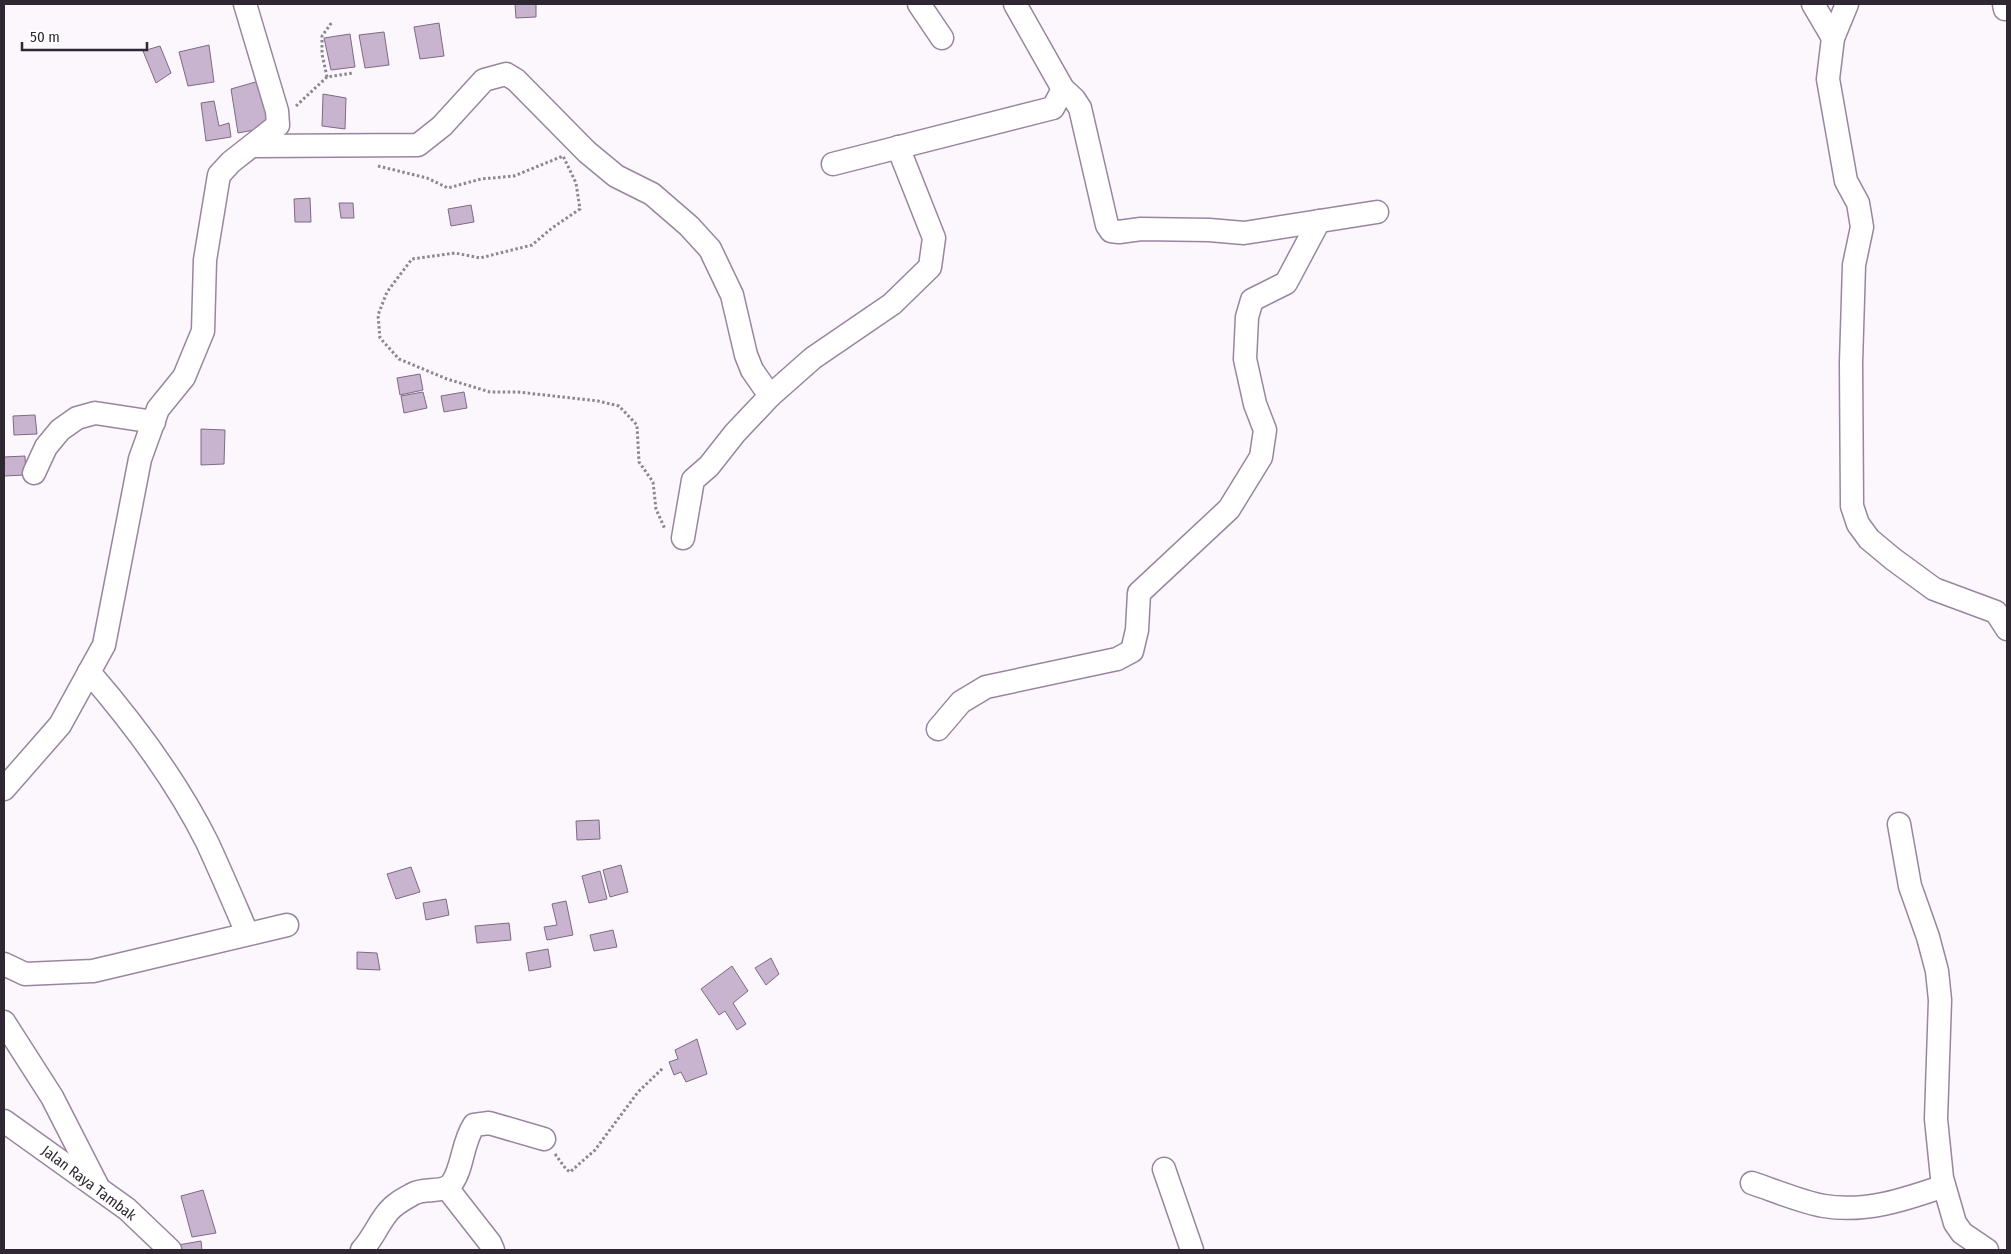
<svg xmlns="http://www.w3.org/2000/svg" width="2011" height="1254" font-family="'Fira Sans Condensed',sans-serif">
<style>
.building{fill:#c9b4d0;stroke:#7d6a84}
.lines{fill:none;stroke-linecap:round;stroke-linejoin:round}
.minor-casing{stroke:#99859f;stroke-width:25}
.path{stroke:#8c868e;stroke-width:3;stroke-dasharray:2.5 2.5;stroke-linecap:butt}
.minor{stroke:#fff;stroke-width:22}
.labels{text-anchor:middle;dominant-baseline:central;stroke-width:5;stroke-linejoin:round;paint-order:stroke}
.street-label{font-size:15px;fill:#2f2732;stroke:#fff}
</style>
<rect width="100%" height="100%" fill="#fbf7fd"/>
<g class="building">
<path d="M 515,4 L 536,4 L 536,17 L 516,18 Z"/>
<path d="M 439,23 L 444,56 L 420,59 L 414,27 Z"/>
<path d="M 384,32 L 389,65 L 365,68 L 359,35 Z"/>
<path d="M 350,34 L 355,67 L 331,70 L 324,38 Z"/>
<path d="M 209,45 L 214,82 L 188,86 L 179,52 Z"/>
<path d="M 160,46 L 171,73 L 156,83 L 143,51 Z"/>
<path d="M 259,81 L 270,127 L 238,133 L 231,89 Z"/>
<path d="M 323,94 L 346,98 L 345,129 L 322,126 Z"/>
<path d="M 214,101 L 219,126 L 229,123 L 231,137 L 206,141 L 201,103 Z"/>
<path d="M 310,198 L 311,222 L 295,222 L 294,199 Z"/>
<path d="M 339,203 L 353,203 L 354,218 L 341,218 Z"/>
<path d="M 471,205 L 474,222 L 451,226 L 448,209 Z"/>
<path d="M 420,374 L 423,390 L 400,395 L 397,378 Z"/>
<path d="M 423,392 L 427,408 L 404,413 L 401,396 Z"/>
<path d="M 464,392 L 467,408 L 444,412 L 441,396 Z"/>
<path d="M 35,415 L 37,434 L 14,435 L 13,416 Z"/>
<path d="M 201,429 L 225,430 L 224,464 L 201,465 Z"/>
<path d="M 25,456 L 26,475 L 4,476 L 4,457 Z"/>
<path d="M 599,820 L 600,839 L 577,840 L 576,821 Z"/>
<path d="M 621,865 L 628,892 L 610,897 L 603,870 Z"/>
<path d="M 411,867 L 420,892 L 396,899 L 387,874 Z"/>
<path d="M 600,871 L 607,899 L 589,903 L 582,876 Z"/>
<path d="M 446,899 L 449,915 L 426,920 L 423,903 Z"/>
<path d="M 566,901 L 573,935 L 547,940 L 544,927 L 557,925 L 552,904 Z"/>
<path d="M 509,923 L 511,940 L 477,943 L 475,926 Z"/>
<path d="M 613,930 L 617,947 L 594,951 L 590,935 Z"/>
<path d="M 548,949 L 551,967 L 529,971 L 526,953 Z"/>
<path d="M 357,952 L 377,953 L 380,970 L 357,969 Z"/>
<path d="M 771,958 L 779,974 L 766,985 L 755,968 Z"/>
<path d="M 732,966 L 748,991 L 733,1003 L 746,1024 L 737,1030 L 725,1011 L 719,1015 L 701,989 Z"/>
<path d="M 697,1039 L 707,1074 L 686,1082 L 681,1072 L 674,1075 L 669,1062 L 678,1059 L 675,1050 Z"/>
<path d="M 203,1190 L 216,1233 L 192,1237 L 181,1196 Z"/>
<path d="M 201,1241 L 202,1250 L 179,1250 L 178,1245 Z"/>
</g>
<g class="lines">
<g class="minor-casing">
<g id="minor">
<path d="M 919,4 L 942,38"/>
<path d="M 1015,4 L 1063,89 L 1074,99 L 1080,108 L 1107,225 L 1111,231 L 1119,232 L 1141,229 L 1209,230 L 1244,233 L 1377,212"/>
<path d="M 1813,4 L 1833,38"/>
<path d="M 1847,4 L 1833,38 L 1828,79 L 1846,181 L 1858,203 L 1862,227 L 1854,265 L 1851,363 L 1852,506 L 1858,524 L 1869,539 L 1893,559 L 1934,589 L 1996,612 L 2007,629"/>
<path d="M 2004,4 L 2005,9"/>
<path d="M 252,146 L 418,145 L 442,126 L 484,80 L 506,74 L 516,80 L 587,152 L 616,176 L 652,194 L 689,226 L 710,249 L 732,295 L 746,355 L 752,370 L 770,396 L 735,433 L 709,466 L 693,480 L 683,538"/>
<path d="M 833,164 L 1053,108 L 1063,89"/>
<path d="M 770,396 L 813,358 L 892,304 L 930,267 L 934,238 L 898,147"/>
<path d="M 34,473 L 46,447 L 60,430 L 77,418 L 95,413 L 154,422"/>
<path d="M 89,672 C 134,724 176,780 207,842 C 221,872 234,903 247,933"/>
<path d="M 938,729 L 961,702 L 986,687 L 1117,659 L 1132,651 L 1137,630 L 1139,593 L 1229,509 L 1261,457 L 1265,430 L 1255,404 L 1245,359 L 1247,317 L 1252,300 L 1286,283 L 1319,221"/>
<path d="M 4,789 L 60,725 L 104,645 L 140,459 L 158,409 L 184,377 L 203,331 L 205,260 L 219,175 L 231,162 L 278,125 L 277,111 L 245,4"/>
<path d="M 1899,824 L 1910,886 L 1928,937 L 1937,971 L 1940,1000 L 1936,1119 L 1942,1178 L 1955,1223 L 1962,1233 L 1987,1250"/>
<path d="M 4,964 L 25,974 L 93,971 L 287,925"/>
<path d="M 4,1022 L 52,1097 L 97,1185"/>
<path d="M 4,1121 L 127,1209 L 170,1250"/>
<path d="M 1164,1169 L 1192,1250"/>
<path d="M 1752,1183 C 1773,1190 1804,1203 1824,1206 C 1866,1213 1906,1199 1944,1186"/>
<path d="M 447,1188 L 490,1243 L 493,1250"/>
<path d="M 362,1250 C 373,1238 378,1224 388,1212 C 394,1204 404,1199 413,1194 C 424,1187 444,1194 452,1183 C 463,1168 462,1143 474,1125 L 489,1123 L 544,1139"/>
</g>
</g>
<g class="path">
<path d="M 327,77 L 322,54 L 322,36 L 332,22"/>
<path d="M 296,106 L 327,77 L 353,73"/>
<path d="M 378,166 L 427,178 L 448,188 L 481,179 L 514,176 L 563,156 L 576,183 L 580,209 L 552,228 L 532,245 L 480,258 L 455,253 L 412,259 L 387,292 L 378,315 L 380,338 L 399,359 L 447,379 L 490,392 L 518,392 L 598,401 L 619,406 L 637,425 L 639,462 L 653,482 L 656,509 L 665,529"/>
<path d="M 555,1154 L 566,1169 L 570,1172 L 595,1150 L 638,1092 L 663,1068"/>
</g>
<use href="#minor" class="minor"/>
</g>
<g class="labels">
<g class="street-label">
<text transform="translate(89 1183) rotate(37)">Jalan Raya Tambak</text>
</g>
</g>
<rect width="2011" height="1254" fill="none" stroke="#2f2732" stroke-width="10"/>
<path d="M22 42v8h125v-8" fill="none" stroke="#2f2732" stroke-width="2.5"/>
<text x="30" y="42" font-size="15" fill="#2f2732" stroke="#ffffff" stroke-width="4" paint-order="stroke">50 m</text>
</svg>
